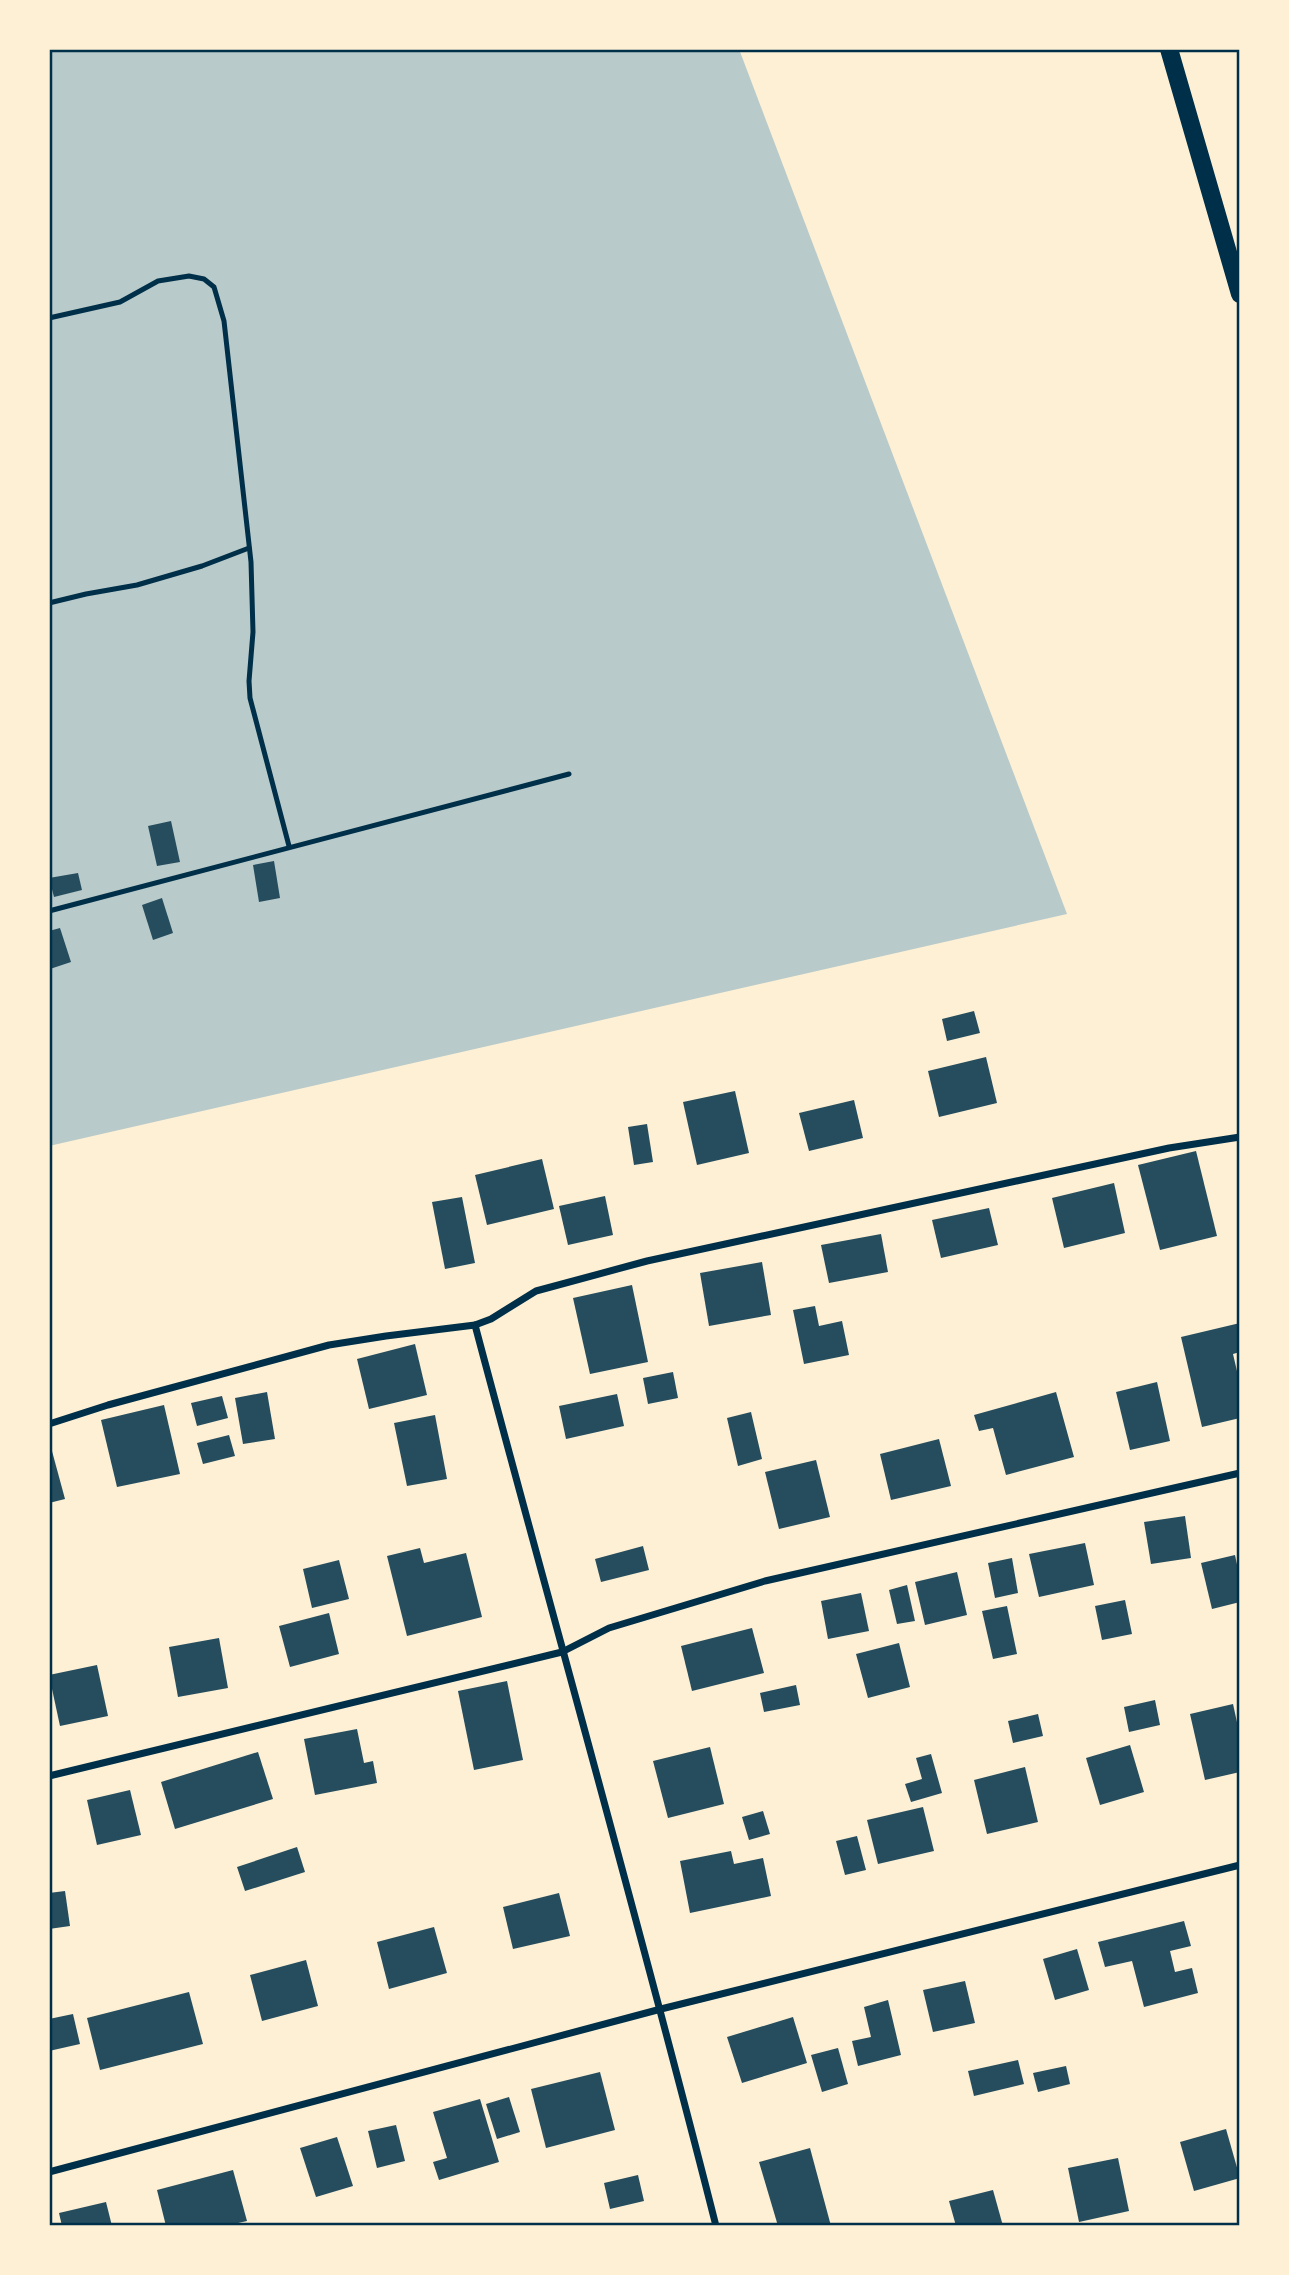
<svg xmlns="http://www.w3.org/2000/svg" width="1289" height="2275" font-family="'Times New Roman',serif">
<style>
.green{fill:#b9caca}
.building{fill:#264d5e}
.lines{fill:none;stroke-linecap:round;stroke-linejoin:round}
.service{stroke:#003049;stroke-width:5}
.minor{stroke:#003049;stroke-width:7}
.primary{stroke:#003049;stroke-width:18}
.neatline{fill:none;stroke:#003049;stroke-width:2.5}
</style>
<rect width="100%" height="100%" fill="#fdf0d5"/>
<path class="green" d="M 49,49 L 739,49 L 1067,914 L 49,1146 Z"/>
<g class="building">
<path d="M 171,821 L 180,862 L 157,866 L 148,826 Z"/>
<path d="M 274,861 L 280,898 L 259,902 L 253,865 Z"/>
<path d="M 78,873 L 82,890 L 54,897 L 49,878 Z"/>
<path d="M 162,898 L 173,933 L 153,940 L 142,905 Z"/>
<path d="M 60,928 L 71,962 L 50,969 L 49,931 Z"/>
<path d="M 974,1011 L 980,1033 L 947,1041 L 942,1019 Z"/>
<path d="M 986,1057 L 997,1103 L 939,1117 L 928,1071 Z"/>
<path d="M 735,1091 L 749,1153 L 697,1165 L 683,1102 Z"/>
<path d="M 854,1100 L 863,1138 L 809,1151 L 799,1113 Z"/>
<path d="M 647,1124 L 653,1162 L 634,1165 L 628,1127 Z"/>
<path d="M 1196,1151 L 1217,1236 L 1160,1250 L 1138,1165 Z"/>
<path d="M 542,1159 L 554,1209 L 487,1225 L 475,1175 Z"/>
<path d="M 1114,1183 L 1125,1233 L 1064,1248 L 1052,1198 Z"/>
<path d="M 605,1196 L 613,1235 L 568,1245 L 559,1206 Z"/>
<path d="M 462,1197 L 475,1263 L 445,1269 L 432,1202 Z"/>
<path d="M 989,1208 L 998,1245 L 941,1258 L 932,1220 Z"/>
<path d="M 881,1234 L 888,1272 L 829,1283 L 821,1245 Z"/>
<path d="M 762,1262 L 771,1315 L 709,1326 L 700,1273 Z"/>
<path d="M 632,1285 L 648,1362 L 590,1374 L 573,1298 Z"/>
<path d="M 815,1306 L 819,1326 L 842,1321 L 849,1355 L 804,1364 L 793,1310 Z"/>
<path d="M 1240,1323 L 1240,1352 L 1233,1354 L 1240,1384 L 1240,1418 L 1202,1427 L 1181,1337 Z"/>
<path d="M 415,1344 L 427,1395 L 369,1409 L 357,1359 Z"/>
<path d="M 673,1372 L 678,1398 L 648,1404 L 643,1378 Z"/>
<path d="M 1157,1382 L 1170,1441 L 1130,1450 L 1116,1392 Z"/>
<path d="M 267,1392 L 275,1439 L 243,1444 L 235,1398 Z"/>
<path d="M 1056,1392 L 1074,1457 L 1006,1475 L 993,1428 L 979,1431 L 974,1415 Z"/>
<path d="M 617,1394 L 624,1426 L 566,1439 L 559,1406 Z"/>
<path d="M 222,1396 L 228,1418 L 197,1426 L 191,1403 Z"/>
<path d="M 164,1405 L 180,1474 L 117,1487 L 101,1420 Z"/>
<path d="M 751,1412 L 762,1459 L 738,1466 L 727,1418 Z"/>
<path d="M 435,1415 L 447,1479 L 407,1486 L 394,1423 Z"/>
<path d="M 229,1435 L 235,1456 L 203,1464 L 197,1443 Z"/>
<path d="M 939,1439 L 951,1486 L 891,1500 L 880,1454 Z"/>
<path d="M 49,1440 L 65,1499 L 49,1503 Z"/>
<path d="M 816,1460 L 830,1517 L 779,1529 L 765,1472 Z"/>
<path d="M 1185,1516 L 1191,1558 L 1151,1564 L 1144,1522 Z"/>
<path d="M 1085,1543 L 1094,1585 L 1039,1597 L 1029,1554 Z"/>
<path d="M 643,1546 L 649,1570 L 601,1582 L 595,1559 Z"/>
<path d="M 420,1548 L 424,1563 L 466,1553 L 482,1617 L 407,1636 L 387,1556 Z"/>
<path d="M 1235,1555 L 1240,1579 L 1240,1602 L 1212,1609 L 1201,1563 Z"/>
<path d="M 1012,1558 L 1018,1593 L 995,1598 L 988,1563 Z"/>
<path d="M 339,1560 L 349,1599 L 312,1608 L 303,1569 Z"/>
<path d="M 957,1572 L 967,1615 L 925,1625 L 915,1582 Z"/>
<path d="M 907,1585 L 915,1621 L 897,1624 L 889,1590 Z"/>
<path d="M 861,1593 L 869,1631 L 828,1639 L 821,1601 Z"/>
<path d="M 1125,1600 L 1132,1634 L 1102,1640 L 1095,1606 Z"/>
<path d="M 1007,1606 L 1017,1654 L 993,1659 L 982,1611 Z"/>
<path d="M 329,1613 L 339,1654 L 290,1667 L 279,1626 Z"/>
<path d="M 752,1628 L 764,1673 L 692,1691 L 681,1646 Z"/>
<path d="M 219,1638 L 228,1688 L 178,1697 L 169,1647 Z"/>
<path d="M 899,1643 L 910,1687 L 868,1698 L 856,1654 Z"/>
<path d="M 97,1665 L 108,1716 L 60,1726 L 49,1675 Z"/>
<path d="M 507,1681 L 523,1760 L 474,1770 L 458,1691 Z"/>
<path d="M 796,1685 L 800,1705 L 764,1712 L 760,1693 Z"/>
<path d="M 1155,1700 L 1160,1725 L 1129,1732 L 1124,1707 Z"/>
<path d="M 1233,1704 L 1240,1736 L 1240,1772 L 1205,1780 L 1190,1714 Z"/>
<path d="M 1038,1714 L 1043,1736 L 1013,1743 L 1008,1721 Z"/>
<path d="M 357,1729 L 364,1763 L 373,1761 L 377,1783 L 315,1795 L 304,1739 Z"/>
<path d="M 1130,1745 L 1144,1792 L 1100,1805 L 1086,1758 Z"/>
<path d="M 710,1747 L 724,1804 L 668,1818 L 653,1761 Z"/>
<path d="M 258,1752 L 273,1799 L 175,1829 L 161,1782 Z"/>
<path d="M 931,1754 L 942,1793 L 911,1802 L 905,1784 L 922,1779 L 916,1758 Z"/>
<path d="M 1025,1767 L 1038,1822 L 987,1834 L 974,1780 Z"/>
<path d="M 130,1790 L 141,1835 L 97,1845 L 87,1800 Z"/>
<path d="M 923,1807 L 934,1851 L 878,1864 L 867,1820 Z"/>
<path d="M 763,1811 L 770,1834 L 749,1840 L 742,1817 Z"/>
<path d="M 857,1836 L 866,1870 L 845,1875 L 836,1841 Z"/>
<path d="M 297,1847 L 305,1872 L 245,1891 L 237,1867 Z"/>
<path d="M 731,1851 L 734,1864 L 763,1858 L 771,1896 L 690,1913 L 680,1861 Z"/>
<path d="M 65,1891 L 70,1926 L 49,1929 L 49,1893 Z"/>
<path d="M 559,1893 L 570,1936 L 513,1949 L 503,1907 Z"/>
<path d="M 1184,1921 L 1191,1946 L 1170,1951 L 1175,1972 L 1192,1968 L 1198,1993 L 1144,2007 L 1132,1961 L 1105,1967 L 1098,1942 Z"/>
<path d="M 434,1927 L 447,1973 L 389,1989 L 377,1942 Z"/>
<path d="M 1077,1949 L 1089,1990 L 1055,2000 L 1043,1959 Z"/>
<path d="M 306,1960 L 318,2006 L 262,2021 L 250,1975 Z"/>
<path d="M 965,1981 L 975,2023 L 933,2032 L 923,1990 Z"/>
<path d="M 189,1992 L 203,2044 L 100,2070 L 87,2018 Z"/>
<path d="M 888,2000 L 901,2055 L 858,2066 L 852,2041 L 871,2037 L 864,2007 Z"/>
<path d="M 73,2014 L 80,2044 L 49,2051 L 49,2019 Z"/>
<path d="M 793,2017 L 807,2063 L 742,2083 L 727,2037 Z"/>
<path d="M 838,2048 L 848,2084 L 822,2092 L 811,2055 Z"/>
<path d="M 1018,2060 L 1024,2084 L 974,2096 L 968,2071 Z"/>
<path d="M 1066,2066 L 1070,2084 L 1038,2092 L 1033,2073 Z"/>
<path d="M 600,2072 L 615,2130 L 546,2148 L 531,2089 Z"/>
<path d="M 509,2097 L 520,2132 L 497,2139 L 486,2104 Z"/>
<path d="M 480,2099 L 499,2162 L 439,2180 L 433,2162 L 447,2158 L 433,2112 Z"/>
<path d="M 396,2125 L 405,2161 L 377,2168 L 368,2131 Z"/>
<path d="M 1226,2129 L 1240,2178 L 1194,2191 L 1180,2142 Z"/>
<path d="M 337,2137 L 353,2186 L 316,2197 L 300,2148 Z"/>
<path d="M 810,2148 L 831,2226 L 778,2226 L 759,2162 Z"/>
<path d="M 1118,2158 L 1129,2211 L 1079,2222 L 1068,2168 Z"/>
<path d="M 233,2170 L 247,2221 L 225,2226 L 166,2226 L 157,2190 Z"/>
<path d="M 638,2175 L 644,2201 L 610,2209 L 604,2183 Z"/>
<path d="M 993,2190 L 1003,2226 L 956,2226 L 949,2201 Z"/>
<path d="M 106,2202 L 112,2226 L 62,2226 L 59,2213 Z"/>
</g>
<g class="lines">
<g class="service">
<path d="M 49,318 L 120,302 L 158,281 L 189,276 L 204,279 L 214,287 L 224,321 L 251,562 L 253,632 L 249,681 L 250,698 L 289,846"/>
<path d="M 49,603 L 86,594 L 137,585 L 202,566 L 249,548"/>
<path d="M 49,911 L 569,774"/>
</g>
<g class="minor">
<path d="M 475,1325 C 555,1626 640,1925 716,2226"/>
<path d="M 49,1424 L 108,1405 L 329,1345 L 386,1336 L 475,1325 L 491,1319 L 536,1291 L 647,1261 L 1169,1148 L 1240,1137"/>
<path d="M 49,1776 L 562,1652 L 609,1628 L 765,1581 L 1240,1473"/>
<path d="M 49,2172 L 661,2009 L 1240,1865"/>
</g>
<path class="primary" d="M 1169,49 L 1240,294"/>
</g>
<rect width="1289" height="2275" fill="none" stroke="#fdf0d5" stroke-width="102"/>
<rect x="51" y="51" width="1187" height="2173" class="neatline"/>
</svg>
